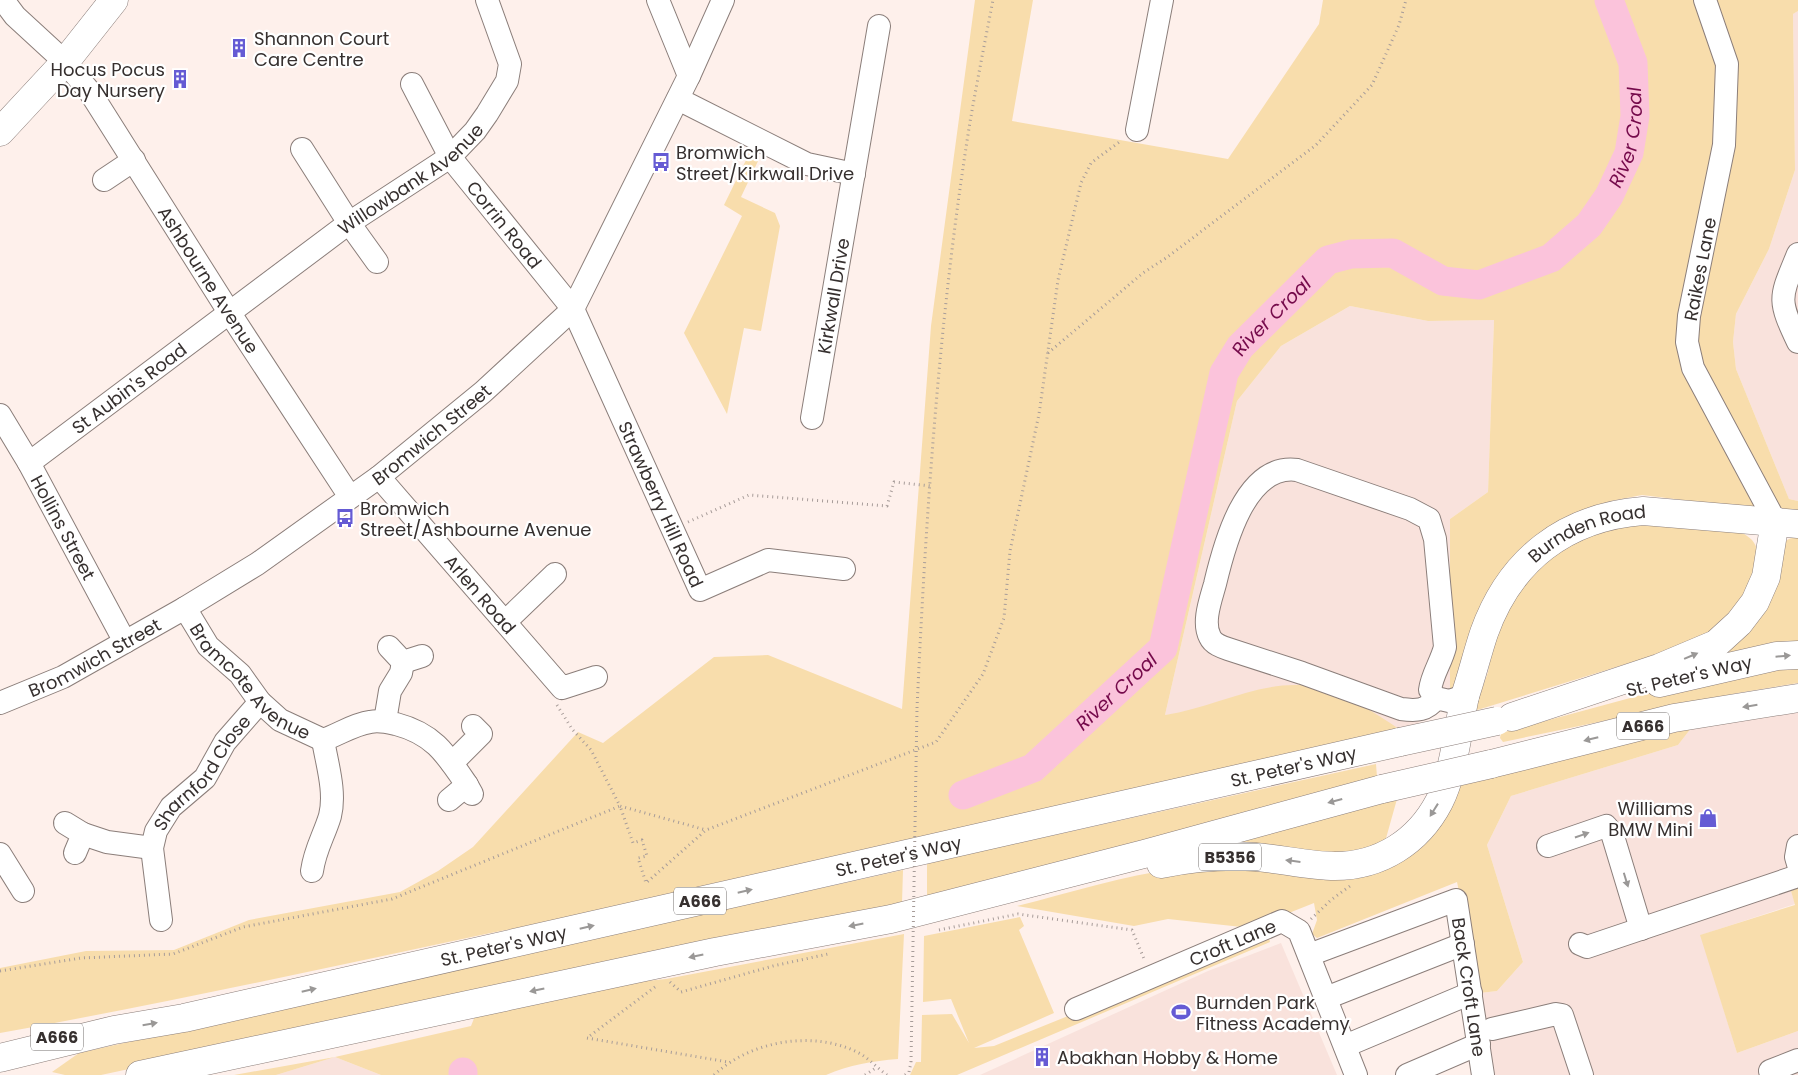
<svg xmlns="http://www.w3.org/2000/svg" width="1798" height="1075" font-family="Poppins,sans-serif">
<style>
.built{fill:#f9e2dc}
.green{fill:#f8ddac}
.lines{fill:none;stroke-linecap:round;stroke-linejoin:round}
.river{stroke:#fbc3db;stroke-width:29}
.minor-casing{stroke:#8b7e7a;stroke-width:24}
.major-casing{stroke:#8b7e7a;stroke-width:29}
.highway-casing{stroke:#8b7e7a;stroke-width:29}
.path{stroke:#a79c99;stroke-width:3;stroke-dasharray:1 4;stroke-linecap:butt}
.minor{stroke:#fff;stroke-width:22}
.major{stroke:#fff;stroke-width:28}
.highway{stroke:#fff;stroke-width:28}
.highway-bridge-casing{stroke:#8b7e7a;stroke-width:29;stroke-linecap:butt}
.path-bridge{stroke:#a79c99;stroke-width:3;stroke-dasharray:1 4;stroke-linecap:butt}
.highway-bridge{stroke:#fff;stroke-width:28}
.oneway{fill:#9a9897}
.labels{text-anchor:middle;dominant-baseline:central;stroke-width:4.5;stroke-linejoin:round;paint-order:stroke}
.shield{fill:#fff;stroke:#726e6d;stroke-width:1}
.shield-label{font-size:16px;font-weight:bold;fill:#36302f}
.poi-label{font-size:18px;fill:#36302f;stroke:#fff;text-anchor:start}
.street-label{font-size:18px;fill:#36302f;stroke:#fff}
.water-label{font-size:19px;font-style:italic;fill:#750a4b;stroke:#fff}
</style>
<rect width="100%" height="100%" fill="#fef0eb"/>
<g class="built">
<path d="M 1798,11 L 1798,501 L 1789,499 L 1736,369 L 1733,342 L 1736,314 L 1769,249 L 1795,170 L 1793,14 Z"/>
<path d="M 1350,306 L 1428,321 L 1494,320 L 1488,492 L 1450,519 L 1450,694 L 1407,734 L 1338,694 L 1165,715 L 1237,401 L 1281,346 Z"/>
<path d="M 1798,712 L 1798,888 L 1791,891 L 1795,904 L 1701,935 L 1737,1053 L 1798,1031 L 1798,1075 L 1492,1075 L 1480,993 L 1497,991 L 1523,962 L 1487,845 L 1511,796 L 1678,745 L 1692,727 Z"/>
<path d="M 1281,943 L 1337,1075 L 980,1075 L 1208,971 Z"/>
<path d="M 335,1057 L 381,1075 L 276,1075 Z"/>
</g>
<g class="green">
<path d="M 975,0 L 1033,0 L 1012,121 L 1228,159 L 1319,24 L 1323,0 L 1798,0 L 1798,11 L 1793,14 L 1795,170 L 1769,249 L 1736,314 L 1733,342 L 1736,369 L 1789,499 L 1798,501 L 1798,514 L 1642,495 L 1611,501 L 1574,514 L 1538,534 L 1514,560 L 1489,602 L 1450,694 L 1450,519 L 1488,492 L 1494,320 L 1428,321 L 1350,306 L 1281,346 L 1237,401 L 1165,715 C 1224,706 1277,669 1337,693 C 1361,703 1385,720 1407,734 L 706,885 C 635,913 556,919 481,935 C 321,969 161,1004 0,1033 L 0,968 L 86,951 L 174,950 L 249,920 L 400,892 L 438,871 L 473,847 L 578,732 L 603,743 L 714,657 L 768,655 L 902,709 L 931,326 Z"/>
<path d="M 749,154 L 759,159 L 741,197 L 775,213 L 780,226 L 761,331 L 744,328 L 727,414 L 684,333 L 742,216 L 724,205 Z"/>
<path d="M 1641,521 L 1740,531 C 1744,534 1749,537 1752,540 C 1771,562 1740,608 1724,624 C 1716,631 1704,637 1694,643 L 1474,711 L 1488,672 L 1496,628 L 1520,586 L 1545,559 L 1576,539 Z"/>
<path d="M 1798,535 L 1798,644 L 1701,662 L 1787,540 Z"/>
<path d="M 1798,665 L 1798,683 L 1738,693 L 1503,742 L 1500,738 L 1501,733 L 1656,691 Z"/>
<path d="M 1692,727 L 1678,745 L 1511,796 L 1487,845 L 1523,962 L 1497,991 L 1480,993 L 1457,882 L 1317,938 L 1312,934 L 1317,920 L 1314,903 L 1251,928 L 1168,919 L 1134,926 L 1017,906 C 1070,893 1123,875 1177,869 C 1240,862 1305,871 1368,874 L 1453,785 Z"/>
<path d="M 1376,764 L 1377,777 L 1307,798 L 927,898 L 927,863 Z"/>
<path d="M 1397,799 L 1383,849 L 1358,859 L 1200,851 Z"/>
<path d="M 903,870 L 902,903 L 101,1075 L 65,1075 L 52,1072 L 79,1053 Z"/>
<path d="M 1798,888 L 1798,1031 L 1737,1053 L 1700,935 L 1795,905 L 1791,891 Z"/>
<path d="M 1020,917 L 1024,926 L 1019,930 L 1054,1013 L 974,1048 L 994,1046 L 1268,935 L 1270,942 L 957,1075 L 910,1075 L 916,1062 L 921,1062 L 922,1015 L 952,1014 L 969,1043 L 951,999 L 923,1002 L 924,936 Z"/>
<path d="M 904,934 L 898,1059 C 873,1061 849,1065 826,1075 L 381,1075 L 335,1057 L 276,1075 L 234,1075 L 335,1057 L 471,1026 L 475,1016 L 636,982 L 666,979 Z"/>
</g>
<g class="lines">
<g class="river">
<path id="s1" d="M 963,795 L 1033,768 L 1163,648 L 1224,373 L 1240,347 L 1328,260 L 1351,254 L 1393,253 L 1443,281 L 1479,285 L 1551,258 L 1589,225 L 1609,196 L 1629,153 L 1635,116 L 1633,63 L 1609,0"/>
<path d="M 463,1075 L 463,1072"/>
</g>
<g class="minor-casing">
<g id="minor">
<path id="s2" d="M 3,0 L 15,16 L 65,62 L 90,92 L 229,312 L 350,497"/>
<path d="M 658,0 L 689,76"/>
<path d="M 1705,0 L 1727,64 L 1724,145 L 1689,316 L 1687,342 L 1693,368 L 1775,521"/>
<path id="s3" d="M 412,84 L 450,157 L 573,309 L 700,590 L 768,560 L 844,569"/>
<path d="M 678,99 L 807,164 L 854,174"/>
<path d="M 1137,130 L 1162,0"/>
<path d="M 302,149 L 349,223 L 377,262"/>
<path d="M 104,180 L 134,160"/>
<path d="M 1798,254 C 1780,298 1777,298 1798,342"/>
<path id="s4" d="M 0,415 L 29,463 L 125,642"/>
<path id="s5" d="M 812,418 L 879,26"/>
<path id="s6" d="M 29,463 L 349,223 L 450,157 L 475,131 L 487,114 L 507,81 L 510,64 L 487,0"/>
<path id="s7" d="M 379,477 L 562,688 L 596,677"/>
<path id="s8" d="M 185,608 L 208,646 L 240,674 L 260,702 L 280,720 L 323,740 C 338,735 354,724 370,722 C 379,720 387,722 396,724 C 434,734 446,754 467,785"/>
<path d="M 505,622 L 555,574"/>
<path d="M 389,647 L 403,662 L 422,656"/>
<path d="M 1436,698 C 1427,711 1416,711 1401,709 L 1302,673 L 1228,649 C 1222,647 1213,644 1210,637 C 1202,622 1211,599 1215,584 C 1224,546 1245,463 1297,470 L 1410,509 L 1429,519 L 1435,539 L 1445,647 C 1441,663 1432,674 1430,690 L 1436,698 L 1449,701 L 1465,696"/>
<path id="s9" d="M 0,703 L 63,677 L 185,608 L 257,564 L 379,477 L 483,392 L 573,309 L 689,76 L 723,0"/>
<path d="M 385,721 L 390,691 L 401,673 L 403,662"/>
<path d="M 452,763 L 481,734 L 473,726"/>
<path d="M 449,800 L 467,785 L 472,794"/>
<path d="M 65,823 L 83,834 L 75,853"/>
<path d="M 83,834 L 107,842 L 152,848"/>
<path d="M 1548,846 L 1606,826 L 1612,833 L 1641,929"/>
<path d="M 1798,846 L 1796,857 L 1798,864"/>
<path d="M 0,854 L 23,891"/>
<path d="M 312,871 C 315,849 324,836 330,816 C 336,792 327,764 323,740"/>
<path id="s10" d="M 161,920 L 152,848 L 156,831 L 171,807 L 205,778 L 225,742 L 260,702"/>
<path d="M 1580,944 L 1587,947 L 1798,876"/>
<path id="s11" d="M 1309,955 L 1456,900 L 1483,1075"/>
<path d="M 1326,998 L 1463,944"/>
<path id="s12" d="M 1076,1009 L 1282,921 L 1299,931 L 1356,1075"/>
<path d="M 1492,1029 L 1556,1014 L 1562,1015 L 1582,1075"/>
<path d="M 1345,1046 L 1471,993"/>
<path d="M 1770,1071 L 1798,1060"/>
<path d="M 1407,1075 L 1479,1044"/>
</g>
</g>
<g class="major-casing">
<g id="major">
<path d="M 0,132 L 65,62 L 114,0"/>
<path id="s13" d="M 1465,696 C 1472,675 1477,654 1484,633 C 1510,560 1565,517 1643,511 L 1798,524"/>
</g>
</g>
<g class="highway-casing">
<g id="highway">
<path d="M 1659,683 L 1777,656 L 1798,655"/>
<path d="M 1512,717 L 1659,668 L 1716,644 L 1739,623 L 1755,602 L 1766,577 L 1775,521"/>
<path d="M 1491,764 L 1674,718 L 1798,698"/>
<path d="M 1161,864 C 1191,858 1225,855 1256,857 C 1282,859 1309,866 1335,866 C 1380,866 1418,842 1439,802 C 1454,773 1458,728 1465,696"/>
<path id="s14" d="M 0,1058 L 114,1030 L 184,1018 L 1400,742"/>
<path d="M 140,1075 L 715,952 L 891,919 L 1144,854 L 1382,789"/>
</g>
</g>
<g class="path">
<path d="M 1048,353 L 1143,273 L 1166,258 L 1316,145 L 1372,85 L 1399,25 L 1406,0"/>
<path d="M 688,522 L 749,495 L 887,506 L 894,482 L 931,486"/>
<path d="M 557,705 L 572,729 L 591,750 L 620,806 L 706,830"/>
<path d="M 917,708 C 926,513 939,315 970,122 C 977,82 985,41 993,0"/>
<path d="M 1311,919 L 1331,900 L 1350,886"/>
<path d="M 939,930 L 1018,914 L 1132,930 L 1145,961"/>
<path d="M 0,971 L 81,958 L 173,954 L 243,927 L 392,899 L 620,806 L 633,843 L 642,840 L 647,856 L 638,858 L 646,883 L 706,830 L 936,742 L 983,674 L 1004,618 L 1010,551 L 1039,414 L 1058,280 L 1081,183 L 1091,163 L 1122,140"/>
<path d="M 670,982 L 681,992 L 773,966 L 828,954"/>
<path d="M 655,987 L 587,1038 L 728,1062"/>
<path d="M 714,1075 C 750,1041 812,1030 857,1052 C 869,1058 877,1068 887,1075"/>
<path d="M 865,1075 L 877,1067"/>
<path d="M 905,1075 L 909,1072 L 911,1062"/>
</g>
<use href="#minor" class="minor"/>
<use href="#major" class="major"/>
<use href="#highway" class="highway"/>
<g class="highway-bridge-casing">
<g id="highway-bridge">
<path d="M 1400,742 L 1497,721"/>
<path d="M 1382,789 L 1491,764"/>
</g>
</g>
<path class="path-bridge" d="M 911,1062 L 917,708"/>
<use href="#highway-bridge" class="highway-bridge"/>
</g>
<defs><path id="oneway-solid" d="M-6-.8H1V-3.2L6.5 0L1 3.2V.8H-6Z" transform="scale(1.25)"/></defs>
<g class="oneway">
<use href="#oneway-solid" transform="translate(1691 656) rotate(-23)"/>
<use href="#oneway-solid" transform="translate(1783 656) rotate(-5)"/>
<use href="#oneway-solid" transform="translate(1750 706) rotate(171)"/>
<use href="#oneway-solid" transform="translate(1591 739) rotate(166)"/>
<use href="#oneway-solid" transform="translate(1335 801) rotate(165)"/>
<use href="#oneway-solid" transform="translate(1434 810) rotate(122)"/>
<use href="#oneway-solid" transform="translate(1582 835) rotate(-19)"/>
<use href="#oneway-solid" transform="translate(1293 861) rotate(-173)"/>
<use href="#oneway-solid" transform="translate(1626 880) rotate(73)"/>
<use href="#oneway-solid" transform="translate(745 891) rotate(-13)"/>
<use href="#oneway-solid" transform="translate(856 925) rotate(169)"/>
<use href="#oneway-solid" transform="translate(587 927) rotate(-13)"/>
<use href="#oneway-solid" transform="translate(696 956) rotate(168)"/>
<use href="#oneway-solid" transform="translate(309 990) rotate(-13)"/>
<use href="#oneway-solid" transform="translate(537 990) rotate(168)"/>
<use href="#oneway-solid" transform="translate(150 1024) rotate(-10)"/>
</g>
<defs>
<g id="building-bare" transform="scale(1.5)"><path d="M-4-6H4V6H1V3H-1V6H-4ZM-2.5-4.3h1.7v1.8h-1.7ZM.8-4.3h1.7v1.8H.8ZM-2.5-1h1.7V.8h-1.7ZM.8-1h1.7V.8H.8Z" fill="#655bd4" stroke="#fff" stroke-width="2.5" paint-order="stroke"/></g>
<g id="bus-bare" transform="scale(1.5)"><path d="M-5-6H5V4H4V6H2V4H-2V6H-4V4H-5ZM-3.5-4V0h7V-4ZM-3.5 1.2v1.5H-2V1.2ZM2 1.2v1.5H3.5V1.2Z" fill="#655bd4" stroke="#fff" stroke-width="2.5" paint-order="stroke"/></g>
<g id="shop-bare" transform="scale(1.5)"><path d="M-5-2.5h2.3a2.7 3.5 0 0 1 5.4 0H5L5.5 6h-11ZM-1.5-2.5h3a1.5 2.3 0 0 0-3 0Z" fill="#655bd4" stroke="#fff" stroke-width="2.5" paint-order="stroke"/></g>
<g id="stadium-bare" transform="scale(1.5)"><path d="M0-5a6.5 5 0 1 0 0 10a6.5 5 0 1 0 0-10ZM-3.5-1.8h7v3.6h-7Z" fill="#655bd4" stroke="#fff" stroke-width="2.5" paint-order="stroke"/></g>
</defs>
<g fill-rule="evenodd">
<use href="#building-bare" x="239" y="48"/>
<use href="#building-bare" x="180" y="79"/>
<use href="#bus-bare" x="661" y="162"/>
<use href="#bus-bare" x="345" y="518"/>
<use href="#shop-bare" x="1708" y="818"/>
<use href="#stadium-bare" x="1181" y="1012"/>
<use href="#building-bare" x="1042" y="1057"/>
</g>
<g class="labels">
<g class="shield">
<rect x="1617" y="712.5" width="52" height="27" rx="4"/>
<rect x="1199" y="843.5" width="62" height="27" rx="4"/>
<rect x="674" y="887.5" width="52" height="27" rx="4"/>
<rect x="31" y="1023.5" width="52" height="27" rx="4"/>
</g>
<g class="shield-label">
<text x="1643" y="726">A666</text>
<text x="1230" y="857">B5356</text>
<text x="700" y="901">A666</text>
<text x="57" y="1037">A666</text>
</g>
<g class="poi-label">
<text x="254" y="38">Shannon Court<tspan x="254" dy="21">Care Centre</tspan></text>
<text x="165" y="69" text-anchor="end">Hocus Pocus<tspan x="165" dy="21">Day Nursery</tspan></text>
<text x="676" y="152">Bromwich<tspan x="676" dy="21">Street/Kirkwall Drive</tspan></text>
<text x="360" y="508">Bromwich<tspan x="360" dy="21">Street/Ashbourne Avenue</tspan></text>
<text x="1693" y="808" text-anchor="end">Williams<tspan x="1693" dy="21">BMW Mini</tspan></text>
<text x="1196" y="1002">Burnden Park<tspan x="1196" dy="21">Fitness Academy</tspan></text>
<text x="1057" y="1057">Abakhan Hobby &amp; Home</text>
</g>
<g class="street-label">
<text stroke="none"><textPath href="#s6" startOffset="476">Willowbank Avenue</textPath></text>
<text stroke="none"><textPath href="#s3" startOffset="169">Corrin Road</textPath></text>
<text transform="translate(1700 269) rotate(-79)">Raikes Lane</text>
<text stroke="none"><textPath href="#s2" startOffset="349">Ashbourne Avenue</textPath></text>
<text stroke="none"><textPath href="#s5" startOffset="124">Kirkwall Drive</textPath></text>
<text stroke="none"><textPath href="#s6" startOffset="125">St Aubin's Road</textPath></text>
<text stroke="none"><textPath href="#s9" startOffset="510">Bromwich Street</textPath></text>
<text stroke="none"><textPath href="#s3" startOffset="492">Strawberry Hill Road</textPath></text>
<text stroke="none"><textPath href="#s4" startOffset="129">Hollins Street</textPath></text>
<text stroke="none"><textPath href="#s13" startOffset="218">Burnden Road</textPath></text>
<text stroke="none"><textPath href="#s7" startOffset="155">Arlen Road</textPath></text>
<text stroke="none"><textPath href="#s9" startOffset="105">Bromwich Street</textPath></text>
<text transform="translate(1689 676) rotate(-13)">St. Peter's Way</text>
<text stroke="none"><textPath href="#s8" startOffset="100">Bramcote Avenue</textPath></text>
<text stroke="none"><textPath href="#s14" startOffset="1326">St. Peter's Way</textPath></text>
<text stroke="none"><textPath href="#s10" startOffset="165">Sharnford Close</textPath></text>
<text stroke="none"><textPath href="#s14" startOffset="921">St. Peter's Way</textPath></text>
<text stroke="none"><textPath href="#s12" startOffset="170">Croft Lane</textPath></text>
<text stroke="none"><textPath href="#s14" startOffset="516">St. Peter's Way</textPath></text>
<text stroke="none"><textPath href="#s11" startOffset="245">Back Croft Lane</textPath></text>
</g>
<g class="water-label">
<text stroke="none"><textPath href="#s1" startOffset="1072">River Croal</textPath></text>
<text stroke="none"><textPath href="#s1" startOffset="608">River Croal</textPath></text>
<text stroke="none"><textPath href="#s1" startOffset="188">River Croal</textPath></text>
</g>
</g>
</svg>
